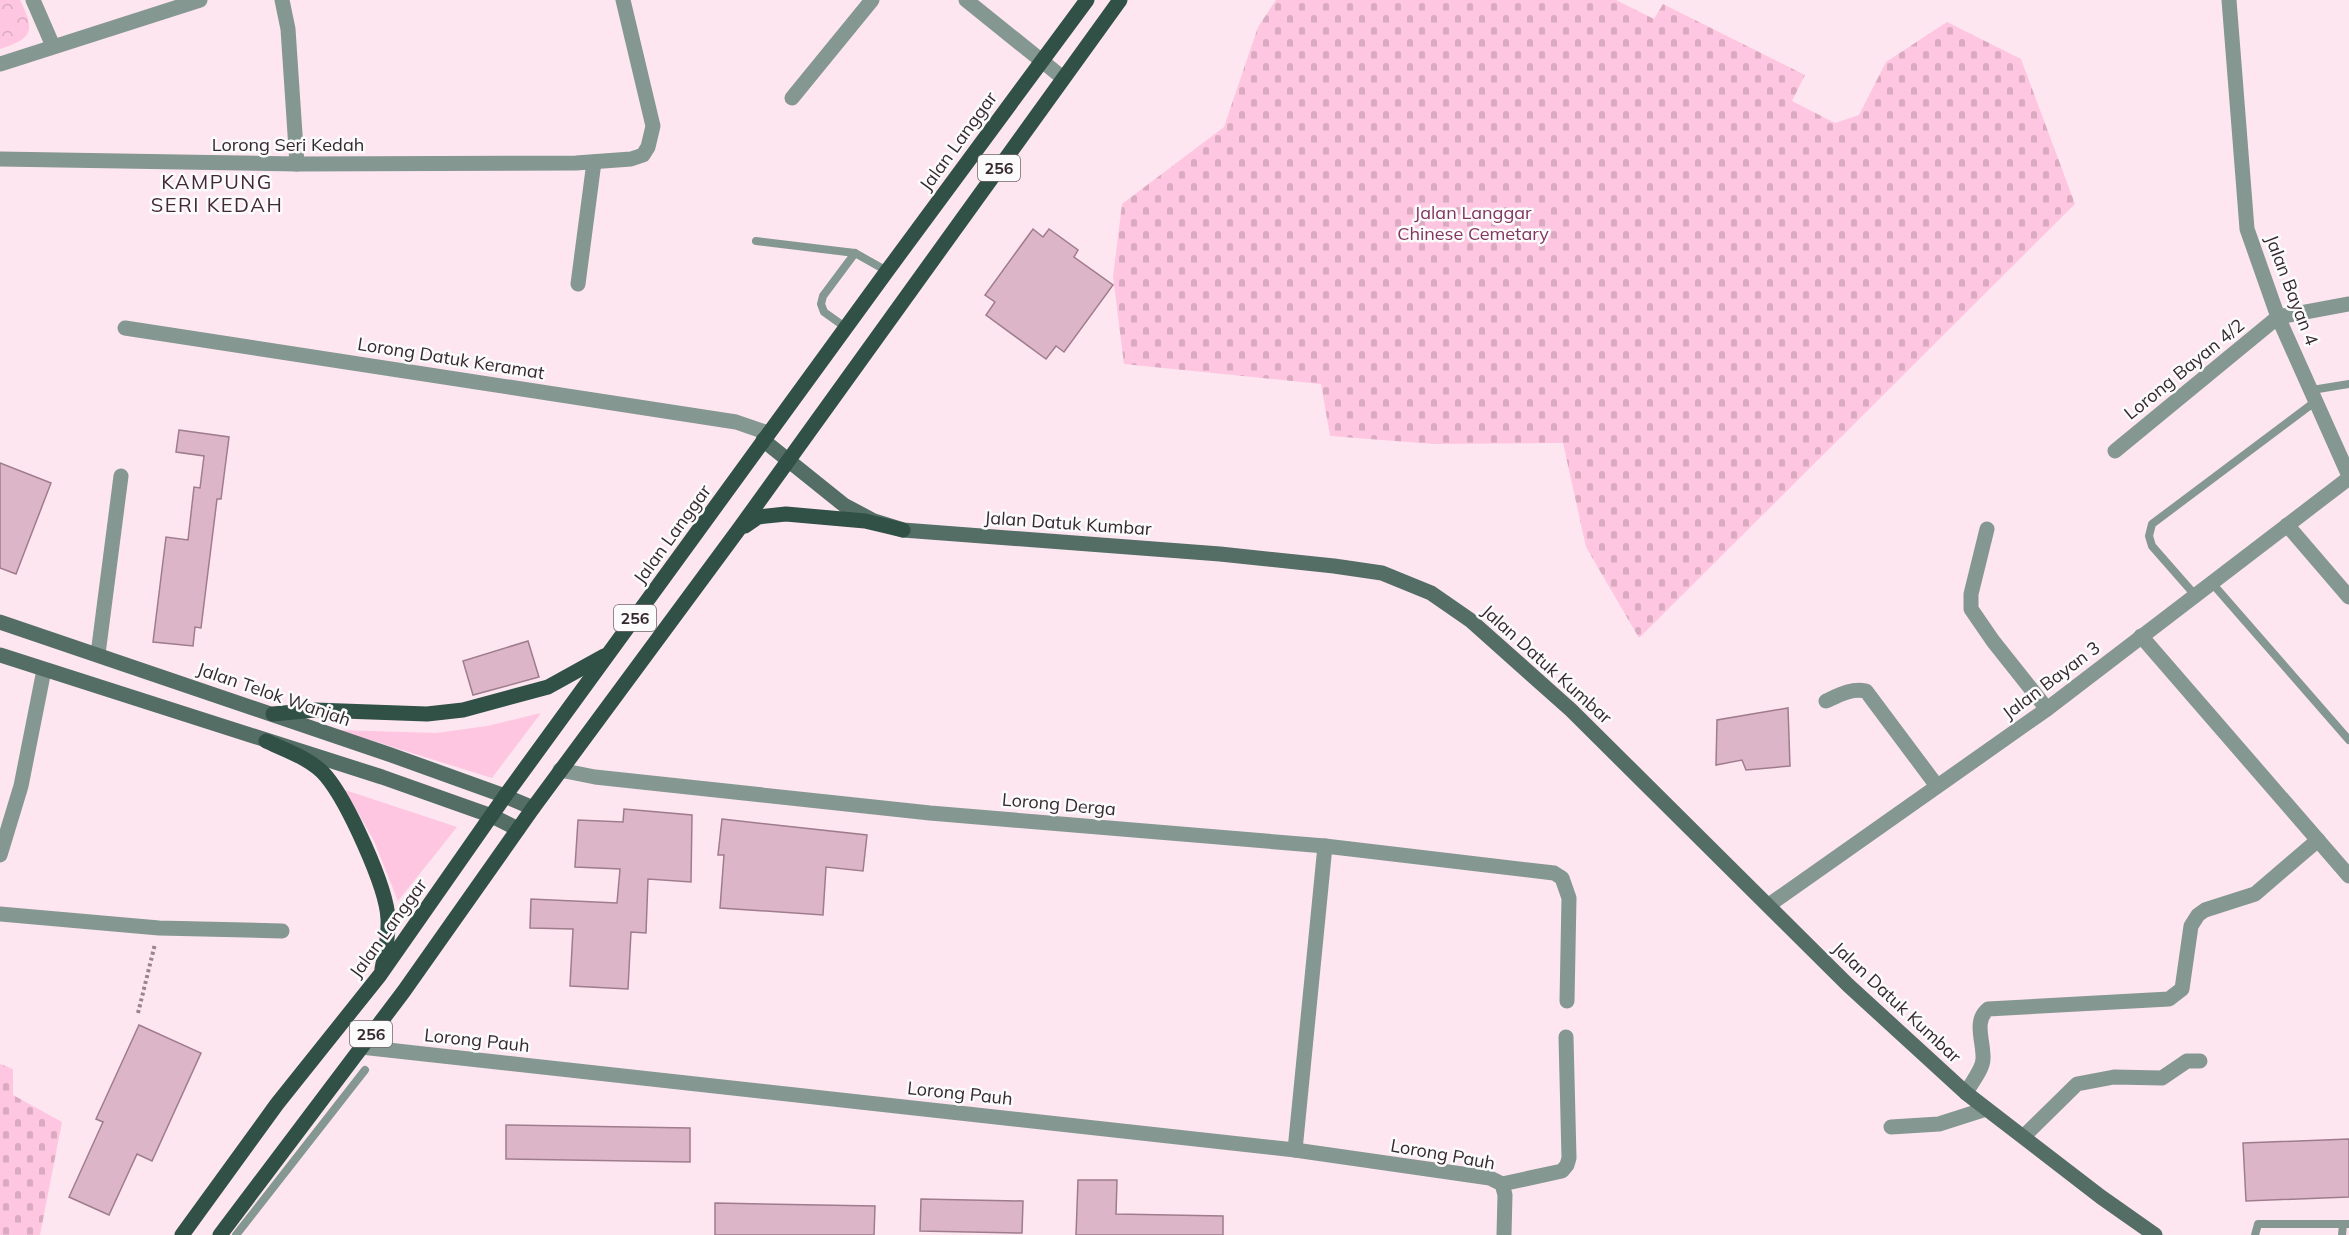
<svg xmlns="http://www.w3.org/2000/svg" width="2349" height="1235" font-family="Mulish,sans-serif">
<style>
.grass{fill:#fec6e1}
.cemetery{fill:url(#cemetery-stones)}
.park{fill:url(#park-crowns)}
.building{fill:#dcb6c8;stroke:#9f7c8c;stroke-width:1.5}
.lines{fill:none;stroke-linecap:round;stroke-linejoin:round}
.path{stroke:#97848d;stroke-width:4;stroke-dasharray:3 3;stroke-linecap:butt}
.lane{stroke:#859791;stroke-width:8}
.street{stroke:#859791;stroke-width:15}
.secondary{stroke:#546e66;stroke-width:15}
.primary{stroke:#315147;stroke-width:15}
.labels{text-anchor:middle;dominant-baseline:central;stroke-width:5;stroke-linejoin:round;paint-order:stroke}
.shield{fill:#fbfbfb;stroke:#71676c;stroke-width:1.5}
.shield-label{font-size:16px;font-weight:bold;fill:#36282f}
.street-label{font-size:18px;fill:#36282f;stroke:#fbfbfb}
.park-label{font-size:18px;fill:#833561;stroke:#fbfbfb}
.neighbourhood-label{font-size:20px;letter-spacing:1.5px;fill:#442736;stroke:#fbfbfb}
</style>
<defs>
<pattern id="cemetery-stones" width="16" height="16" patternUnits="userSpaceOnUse" patternTransform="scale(1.5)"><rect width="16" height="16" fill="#fec6e1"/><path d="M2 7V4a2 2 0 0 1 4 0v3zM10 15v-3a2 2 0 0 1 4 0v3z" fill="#daaac1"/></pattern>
<pattern id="park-crowns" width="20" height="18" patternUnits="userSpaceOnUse" patternTransform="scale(1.5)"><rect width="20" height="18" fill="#fec6e1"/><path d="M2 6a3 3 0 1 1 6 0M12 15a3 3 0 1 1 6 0" fill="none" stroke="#daaac1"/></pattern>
</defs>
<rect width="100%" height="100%" fill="#fee6f1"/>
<g class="grass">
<path d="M 541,713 L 492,778 L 338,730 L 436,733 L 487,726 Z"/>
<path d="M 345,790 L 457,827 L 398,901 L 374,841 Z"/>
</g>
<g class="cemetery">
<path d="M 1276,0 L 1616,0 L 1654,19 L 1663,4 L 1805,75 L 1792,101 L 1835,123 L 1859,115 L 1886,62 L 1947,22 L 2021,59 L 2075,204 L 1639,638 L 1586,547 L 1563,443 L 1434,444 L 1330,436 L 1321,384 L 1124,364 L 1113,277 L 1122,204 L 1224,127 L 1258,27 Z"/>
<path d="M 0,1064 L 13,1069 L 13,1095 L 62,1122 L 40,1235 L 0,1235 Z"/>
</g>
<path class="park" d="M 0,0 L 20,0 C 35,31 34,38 0,49 Z"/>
<g class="building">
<path d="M 1033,229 L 1043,237 L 1049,229 L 1078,250 L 1074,257 L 1113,285 L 1064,352 L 1056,346 L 1046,359 L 986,315 L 995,302 L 985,295 Z"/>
<path d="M 179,430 L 229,437 L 221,499 L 217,499 L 201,628 L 195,627 L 193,646 L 153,642 L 166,537 L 188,540 L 194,487 L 200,488 L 204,456 L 176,452 Z"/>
<path d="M 0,463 L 51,483 L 16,574 L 0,568 Z"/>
<path d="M 528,641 L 539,677 L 473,695 L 463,661 Z"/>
<path d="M 1788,708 L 1790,766 L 1746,770 L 1742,760 L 1716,765 L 1717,720 Z"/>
<path d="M 624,809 L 692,815 L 691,882 L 648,879 L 646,933 L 631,932 L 628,989 L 570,986 L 573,929 L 530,928 L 531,899 L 617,903 L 620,869 L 575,867 L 578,820 L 623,822 Z"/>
<path d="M 722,819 L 867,835 L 863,871 L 826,867 L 823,915 L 720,908 L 724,855 L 718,855 Z"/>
<path d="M 139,1025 L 201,1053 L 152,1161 L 137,1154 L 109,1215 L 69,1197 L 103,1122 L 96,1119 Z"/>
<path d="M 506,1125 L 690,1128 L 690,1162 L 506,1159 Z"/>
<path d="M 2349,1139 L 2349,1197 L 2246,1201 L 2243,1143 Z"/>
<path d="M 1078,1180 L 1117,1180 L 1116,1214 L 1223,1216 L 1223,1235 L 1076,1235 Z"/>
<path d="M 921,1199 L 1023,1201 L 1022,1233 L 920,1231 Z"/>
<path d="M 715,1203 L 875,1206 L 874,1235 L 715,1235 Z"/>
</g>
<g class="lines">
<path class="path" d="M 138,1013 L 155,944"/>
<g class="lane">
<path d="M 756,241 L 855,253 L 887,271"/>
<path d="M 845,327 L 824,312 L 821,304 L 823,296 L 855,253"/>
<path d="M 2312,390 L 2349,384"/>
<path d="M 2211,582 L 2349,740"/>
<path d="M 2195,595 L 2152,546 L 2149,536 L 2152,524 L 2316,401"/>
<path d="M 236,1235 L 365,1070"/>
<path d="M 2255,1235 L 2258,1224 L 2349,1224"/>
<path d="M 2342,1235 L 2343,1224"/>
</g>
<g class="street">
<path d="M 33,0 L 53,46"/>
<path d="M 282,0 L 288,29 L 297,164"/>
<path d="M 966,0 L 1063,78"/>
<path d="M 2229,0 L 2247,229 L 2278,317 L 2349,476"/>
<path d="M 0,64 L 200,0"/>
<path d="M 792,98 L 872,0"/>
<path d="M 0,159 L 297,164 L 576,163 L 631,159 L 643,155 L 648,147 L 653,126 L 623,0"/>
<path d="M 578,284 L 594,162"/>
<path d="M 125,328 L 736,422 L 768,433"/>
<path d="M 2115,451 L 2278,317 L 2349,304"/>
<path d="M 2287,525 L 2349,597"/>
<path d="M 1987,529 L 1971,594 L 1971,609 L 1993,641 L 2047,709"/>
<path d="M 2141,636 L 2349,876"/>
<path d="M 98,654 L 121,476"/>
<path d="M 1826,701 C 1839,695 1851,688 1866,691 L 1937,786"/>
<path d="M 560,770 L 595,777 L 930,813 L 1325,846 L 1554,873 L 1562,878 L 1569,898 L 1567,1001"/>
<path d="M 0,855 L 21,786 L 44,670"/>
<path d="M 1769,905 L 2047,709 L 2349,478"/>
<path d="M 0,914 L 159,928 L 282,931"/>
<path d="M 361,1047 L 1295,1150 L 1490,1178 L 1502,1184 L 1505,1195 L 1504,1235"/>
<path d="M 1966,1093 C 1971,1083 1983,1069 1983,1059 C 1984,1042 1973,1021 1988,1009 L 2169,999 L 2182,989 L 2191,926 L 2198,915 L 2205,910 L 2255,894 L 2318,840"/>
<path d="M 1891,1127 L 1939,1124 L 1986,1109"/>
<path d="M 2024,1136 L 2077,1084 L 2114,1077 L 2162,1078 L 2187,1061 L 2200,1061"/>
<path d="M 1295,1150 L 1325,846"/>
<path d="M 1502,1184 L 1562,1171 L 1567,1165 L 1569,1158 L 1566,1037"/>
</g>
<g class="secondary">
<path d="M 763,440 L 844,505 L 874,521 L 903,530 L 1220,554 L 1334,566 L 1382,573 L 1431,593 L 1470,620 L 1571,710 L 1848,985 L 1966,1093 L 2101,1197 L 2155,1235"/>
<path d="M 0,622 L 391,755 L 505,796 L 533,808"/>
<path d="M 0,655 L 382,777 L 492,816 L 518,829"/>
</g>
<g class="primary">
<path d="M 745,526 L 758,517 L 786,514 L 865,521 L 903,530"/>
<path d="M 273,714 L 315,710 L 427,714 L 463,710 L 548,687 L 604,656"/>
<path d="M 266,741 C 285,750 312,759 326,776 C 347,801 387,887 388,919 C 389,936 385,952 382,969"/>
<path d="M 182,1235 L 277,1104 L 380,975 L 505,796 L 887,271 L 1087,0"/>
<path d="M 220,1235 L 404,991 L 533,808 L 739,529 L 1120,0"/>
</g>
</g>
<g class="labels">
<g class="shield">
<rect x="978" y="155" width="42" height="26" rx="4.5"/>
<rect x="614" y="605" width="42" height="26" rx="4.5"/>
<rect x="350" y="1021" width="42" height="26" rx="4.5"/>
</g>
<g class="shield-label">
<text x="999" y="168">256</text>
<text x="635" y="618">256</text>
<text x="371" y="1034">256</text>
</g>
<g class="street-label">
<text transform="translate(958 141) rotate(-54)">Jalan Langgar</text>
<text x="288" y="144">Lorong Seri Kedah</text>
<text transform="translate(2292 290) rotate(69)">Jalan Bayan 4</text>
<text transform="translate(451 358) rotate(9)">Lorong Datuk Keramat</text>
<text transform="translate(2184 369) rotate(-39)">Lorong Bayan 4/2</text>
<text transform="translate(1068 523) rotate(4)">Jalan Datuk Kumbar</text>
<text transform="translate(672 534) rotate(-54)">Jalan Langgar</text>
<text transform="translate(1547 664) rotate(42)">Jalan Datuk Kumbar</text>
<text transform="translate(2051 680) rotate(-37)">Jalan Bayan 3</text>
<text transform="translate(274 694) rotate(19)">Jalan Telok Wanjah</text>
<text transform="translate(1059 804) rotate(5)">Lorong Derga</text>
<text transform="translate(388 928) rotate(-54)">Jalan Langgar</text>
<text transform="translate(1897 1002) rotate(43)">Jalan Datuk Kumbar</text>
<text transform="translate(477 1040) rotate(6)">Lorong Pauh</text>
<text transform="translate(960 1093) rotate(6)">Lorong Pauh</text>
<text transform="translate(1443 1154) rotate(10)">Lorong Pauh</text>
</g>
<g class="park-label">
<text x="1473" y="212">Jalan Langgar<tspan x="1473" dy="21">Chinese Cemetary</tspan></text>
</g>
<g class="neighbourhood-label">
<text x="217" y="181">KAMPUNG<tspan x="217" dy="23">SERI KEDAH</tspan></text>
</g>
</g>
</svg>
